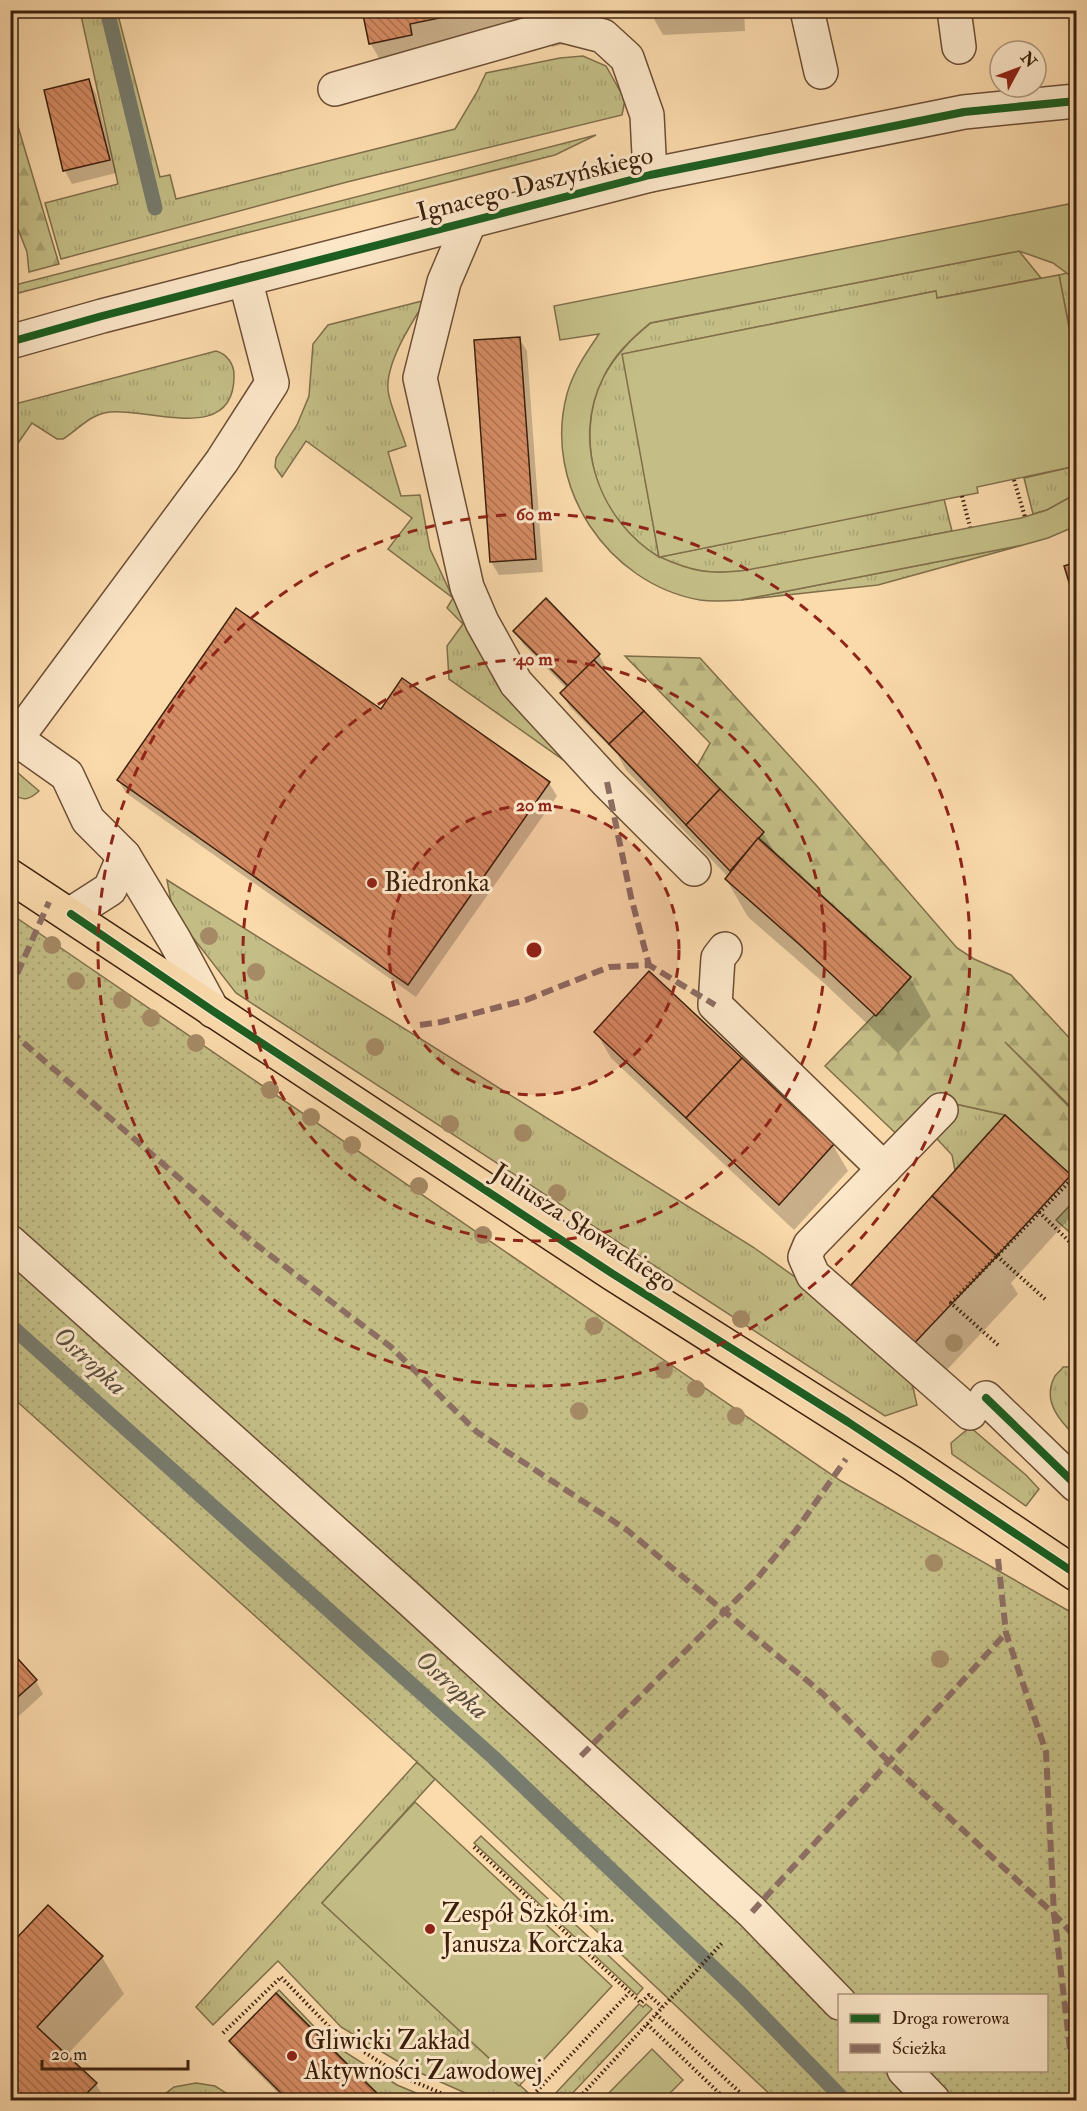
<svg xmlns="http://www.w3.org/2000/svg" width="1087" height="2111" font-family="'IM FELL Double Pica',serif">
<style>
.grass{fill:url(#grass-tufts);stroke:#806f4a;stroke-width:1.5}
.forest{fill:url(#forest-firs);stroke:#806f4a;stroke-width:1.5}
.park{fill:url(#park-dots);stroke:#806f4a;stroke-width:1.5;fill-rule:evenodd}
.garden{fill:#c4be86;stroke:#806f4a;stroke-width:1.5}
.shadow{fill:#0003}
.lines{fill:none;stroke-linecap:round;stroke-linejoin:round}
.stream{stroke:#777c6e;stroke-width:15}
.building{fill:url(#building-back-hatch);stroke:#3c200d;stroke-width:1.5}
.minor-casing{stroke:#6c4e35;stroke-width:36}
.major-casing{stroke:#3c200d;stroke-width:36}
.path{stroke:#3c200d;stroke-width:4;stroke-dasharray:1.5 3;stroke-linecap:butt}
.minor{stroke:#fce7c9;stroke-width:33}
.major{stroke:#fbdaac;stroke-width:33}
.quiet{stroke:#8d6e63;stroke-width:6;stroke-dasharray:12 6;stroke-linecap:butt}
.cycleway-casing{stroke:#fce7c9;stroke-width:11}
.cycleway{stroke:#1b5e20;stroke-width:8}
.tree{fill:#a58a65}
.ring{fill:none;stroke:#8f2418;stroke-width:3;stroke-dasharray:10 8}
.poi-dot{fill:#8f2418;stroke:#fce7c9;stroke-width:2}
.labels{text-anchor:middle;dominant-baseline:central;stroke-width:6;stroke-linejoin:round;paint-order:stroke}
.street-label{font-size:26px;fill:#3c200d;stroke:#fce7c9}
.poi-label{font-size:26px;fill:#3c200d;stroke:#fce7c9;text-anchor:start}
.water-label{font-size:27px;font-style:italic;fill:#5a4e3d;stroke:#fce7c9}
.centre{fill:#8f2418;stroke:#fce7c9;stroke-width:3}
.ring-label{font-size:18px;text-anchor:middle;font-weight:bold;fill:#8f2418;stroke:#fce7c9;stroke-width:6;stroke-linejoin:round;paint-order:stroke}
</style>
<defs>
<pattern id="grass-tufts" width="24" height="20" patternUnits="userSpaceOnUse" patternTransform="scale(1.5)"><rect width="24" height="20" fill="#c4be86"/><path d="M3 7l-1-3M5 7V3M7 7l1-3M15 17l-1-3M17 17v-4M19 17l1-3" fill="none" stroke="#a9a372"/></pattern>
<pattern id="forest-firs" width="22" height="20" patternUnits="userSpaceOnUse" patternTransform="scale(1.5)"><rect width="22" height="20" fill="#c4be86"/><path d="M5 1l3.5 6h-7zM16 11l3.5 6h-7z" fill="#a9a372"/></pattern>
<pattern id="park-dots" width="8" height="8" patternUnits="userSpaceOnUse" patternTransform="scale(1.5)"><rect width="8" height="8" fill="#c4be86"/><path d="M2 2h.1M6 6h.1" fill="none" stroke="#a9a372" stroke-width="1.8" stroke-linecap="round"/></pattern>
<pattern id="building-back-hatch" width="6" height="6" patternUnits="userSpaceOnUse" patternTransform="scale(1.5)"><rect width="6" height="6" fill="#d68c64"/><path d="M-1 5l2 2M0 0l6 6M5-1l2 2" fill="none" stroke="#af7251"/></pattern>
</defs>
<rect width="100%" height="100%" fill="#fbdaac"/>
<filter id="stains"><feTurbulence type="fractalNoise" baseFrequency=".00333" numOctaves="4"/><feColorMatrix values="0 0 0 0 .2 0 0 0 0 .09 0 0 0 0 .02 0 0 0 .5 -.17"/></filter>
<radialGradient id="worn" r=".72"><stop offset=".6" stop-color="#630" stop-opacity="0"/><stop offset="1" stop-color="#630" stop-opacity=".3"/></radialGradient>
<g class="grass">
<path d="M 80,11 L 117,11 L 160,177 L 170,175 L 176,199 L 455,129 L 477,92 L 486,73 L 560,58 L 583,56 L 606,66 L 625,100 L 622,115 L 347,182 L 61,259 L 45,203 L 118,184 Z"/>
<path d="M 596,135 L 555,155 L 238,235 L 11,295 L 11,286 Z"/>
<path d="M 1019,251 L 1041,278 L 937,298 L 935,291 L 623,354 L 659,557 L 944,499 L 952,531 L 745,571 C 712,574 690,572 660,558 C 598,527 572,439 603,378 C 615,355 631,339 651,323 Z"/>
<path d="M 1067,273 L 1076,280 L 1076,363 L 1059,275 Z"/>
<path d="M 426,300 C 412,322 386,362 388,389 C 388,401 402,432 406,446 L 388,452 L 401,496 L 420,495 L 430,549 L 453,598 L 576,769 L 449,679 L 447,646 L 463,624 L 447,608 L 453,598 L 388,549 L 412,518 L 306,441 L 282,477 L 275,467 L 276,458 L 297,425 L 309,396 L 313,344 L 328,325 Z"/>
<path d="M 216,351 C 227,354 234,364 234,375 C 235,445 150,408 110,412 C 90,414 79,429 63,439 L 57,439 L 32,423 L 11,453 L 11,405 Z"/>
<path d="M 1076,466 L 1076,494 L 1047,510 L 1033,514 L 1024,478 Z"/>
<path d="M 1023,545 L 878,585 L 741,600 Z"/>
<path d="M 11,767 L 39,791 C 28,801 23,801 11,793 Z"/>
<path d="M 167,880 L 753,1247 L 802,1282 L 911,1379 L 917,1405 L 885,1416 L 236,993 L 173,912 Z"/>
<path d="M 946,1102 L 1005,1115 L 955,1170 L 952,1155 L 925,1126 Z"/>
<path d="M 1076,1199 L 1076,1238 L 1056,1220 Z"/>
<path d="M 1063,1367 L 1076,1367 L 1076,1437 C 1061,1422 1042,1402 1054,1378 C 1055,1374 1061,1371 1063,1367 Z"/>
<path d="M 970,1427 L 1026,1475 L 1039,1489 L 1026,1506 L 952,1454 L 951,1443 Z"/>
<path d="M 417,1762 L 435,1779 L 322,1903 L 536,2100 L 481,2100 L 407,2067 L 341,2027 L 278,1961 L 213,2025 L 196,2007 Z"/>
<path d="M 279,1990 L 329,2042 L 397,2085 L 433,2100 L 384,2100 L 276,1993 Z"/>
<path d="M 639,2004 L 643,2007 L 646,2004 L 652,2009 L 566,2100 L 557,2100 L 553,2096 Z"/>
<path d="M 196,2083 L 215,2086 L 237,2100 L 157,2100 L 174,2087 Z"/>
</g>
<g class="forest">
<path d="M 11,103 L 59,264 L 29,272 L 27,252 L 11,211 Z"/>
<path d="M 625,656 L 700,658 L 816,785 L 957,948 L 974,959 L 1011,975 L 1076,1045 L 1076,1112 L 1005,1042 L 1076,1114 L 1076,1175 L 1073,1178 L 1005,1115 L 947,1102 L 907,1144 L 825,1066 L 911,977 L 759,838 L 744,855 L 680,797 L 710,743 Z"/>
</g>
<path class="park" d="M 11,914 L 841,1481 L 1076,1615 L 1076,2100 L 776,2100 L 417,1762 L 11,1396 ZM 840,1996 L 1046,1996 L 1046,2070 L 840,2070 Z"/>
<g class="garden">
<path d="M 1069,204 L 1074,245 L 1076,246 L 1076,280 L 1053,263 L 1019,251 L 650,323 C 631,339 614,355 603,378 C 571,442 599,520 659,557 L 622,354 L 936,291 L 937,298 L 1059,275 L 1076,363 L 1076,466 L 977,487 L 978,493 L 962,496 L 660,557 C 693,572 711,575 747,570 L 1021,518 L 1047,510 L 1076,494 L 1076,526 L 1048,538 L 1023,545 L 741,600 C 728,601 714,602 700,600 C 608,584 542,486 567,394 C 573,372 586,353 599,334 L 560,340 L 554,306 Z"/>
<path d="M 415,1802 L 612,1986 L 519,2086 L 322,1903 Z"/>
<path d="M 481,1836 L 643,1988 L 637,1995 L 474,1843 Z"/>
<path d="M 652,2049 L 683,2080 L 663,2100 L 602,2100 Z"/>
</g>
<g class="shadow">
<path d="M 363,10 L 588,10 L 593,38 L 552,47 L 546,38 L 392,80 L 370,43 Z"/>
<path d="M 649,10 L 744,10 L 745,31 L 663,35 Z"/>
<path d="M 89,81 L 96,94 L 116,173 L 72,184 L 65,171 L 46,91 Z"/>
<path d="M 519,338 L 527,351 L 543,572 L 499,575 L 491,562 Z"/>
<path d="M 515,631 L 599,655 L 606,668 L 603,671 L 763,833 L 777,856 L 910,978 L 931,1016 L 898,1053 L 824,983 L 748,917 L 726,879 L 728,877 L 626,770 L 618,755 L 570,707 L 562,694 L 567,689 L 523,644 Z"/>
<path d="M 381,711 L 549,783 L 557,796 L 416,997 L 126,793 L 118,780 Z"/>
<path d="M 596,1032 L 833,1145 L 848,1171 L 794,1230 L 611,1058 Z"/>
<path d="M 1069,1176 L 1076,1188 L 1076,1211 L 1011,1283 L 1018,1294 L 928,1390 L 866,1333 Z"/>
<path d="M 10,1653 L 36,1681 L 43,1694 L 10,1724 Z"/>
<path d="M 10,1947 L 102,1957 L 124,1994 L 66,2056 L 96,2084 L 105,2100 L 10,2100 Z"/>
<path d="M 276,1995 L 382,2100 L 285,2100 L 239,2054 L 231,2041 Z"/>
</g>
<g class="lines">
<g class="stream">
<path d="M 107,10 L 155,208"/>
<path d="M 10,1325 L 494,1758 L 742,1995 L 844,2100"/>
</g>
</g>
<g class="building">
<path d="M 362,10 L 478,10 L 410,24 L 412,35 L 369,44 Z"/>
<path d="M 89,79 L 110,160 L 63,171 L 44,90 Z"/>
<path d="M 520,337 L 536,559 L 490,562 L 474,340 Z"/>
<path d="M 1076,562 L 1076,605 L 1064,566 Z"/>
<path d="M 546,598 L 600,654 L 568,686 L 513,631 Z"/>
<path d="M 236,608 L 381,709 L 402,678 L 550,782 L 408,985 L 117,780 Z"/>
<path d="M 594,660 L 644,711 L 609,744 L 560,693 Z"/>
<path d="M 644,711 L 720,789 L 686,825 L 609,744 Z"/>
<path d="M 720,789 L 764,832 L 730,871 L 686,825 Z"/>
<path d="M 758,838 L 911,977 L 876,1016 L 800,945 L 725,879 Z"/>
<path d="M 649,971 L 742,1058 L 686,1118 L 594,1032 Z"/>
<path d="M 742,1058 L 834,1144 L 779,1205 L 686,1118 Z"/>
<path d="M 1005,1115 L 1071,1175 L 997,1256 L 932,1196 Z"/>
<path d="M 932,1196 L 997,1256 L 905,1353 L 842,1295 Z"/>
<path d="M 10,1650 L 37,1680 L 10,1704 Z"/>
<path d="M 48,1905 L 103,1956 L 37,2027 L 97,2083 L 80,2100 L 10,2100 L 10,1945 Z"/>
<path d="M 276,1993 L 354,2071 L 384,2100 L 289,2100 L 279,2091 L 229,2041 Z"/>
</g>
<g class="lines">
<g class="minor-casing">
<g id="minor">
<path d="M 807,10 L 821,72"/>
<path d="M 954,10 L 959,47"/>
<path d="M 335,89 L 560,25 L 603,36 L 627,58 L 647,115 L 650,175"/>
<path d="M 470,221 L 444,282 L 420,378 L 467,587 L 482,622 L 516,683 L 607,782 L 694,869"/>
<path d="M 10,342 L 102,316 L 650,175 L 964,112 L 1076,101"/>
<path d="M 71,914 L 110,889 L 124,856"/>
<path d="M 725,949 L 718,958 L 715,1005 L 884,1169"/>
<path d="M 213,1011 L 175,941 L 124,856 L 88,820 L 67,775 L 16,739 L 222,461 L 272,383 L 245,279"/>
<path d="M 941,1110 L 810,1245 L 805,1257 L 813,1275 L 970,1413"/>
<path d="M 10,1242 L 407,1597 L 752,1912 L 840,2003"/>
<path d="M 986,1398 L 1076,1485"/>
<path d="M 904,2070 L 933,2100"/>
</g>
</g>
<g class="major-casing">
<path id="major" d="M 10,876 L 613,1274 L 910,1462 L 1076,1574"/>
</g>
<g class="path">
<path d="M 1014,480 L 1025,517"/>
<path d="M 962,496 L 970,527"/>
<path d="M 1039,1212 L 1076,1248"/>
<path d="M 997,1256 L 1045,1299"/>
<path d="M 998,1345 L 951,1303 L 1076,1175"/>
<path d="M 474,1847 L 641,2003 L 649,1995 L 662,2007"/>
<path d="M 656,2014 L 748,2100"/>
<path d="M 647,2024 L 719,2093 L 712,2100"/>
<path d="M 223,2033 L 281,1977 L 335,2033 L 401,2076 L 457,2100"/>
<path d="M 546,2100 L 536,2092 L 629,1993"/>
<path d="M 577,2100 L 722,1943"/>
</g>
<use href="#minor" class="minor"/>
<use href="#major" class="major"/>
<g class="quiet">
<path d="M 607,782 L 631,897 L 649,965"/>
<path d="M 10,990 L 49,902"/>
<path d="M 420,1025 L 441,1022 L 526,1000 L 609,967 L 649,965 L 715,1005"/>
<path d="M 10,1031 L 254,1243 L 391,1347 L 477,1432 L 627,1530 L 822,1693 L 889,1762 L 1054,1914 L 1076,1938"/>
<path d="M 998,1559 L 1006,1633 L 1046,1752 L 1054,1914 L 1076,2099"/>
<path d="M 581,1756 L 756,1580 L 797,1529 L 846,1459"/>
<path d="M 752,1912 L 1006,1633"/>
</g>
<g class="cycleway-casing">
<g id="cycleway">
<path d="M 10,342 L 102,316 L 650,175 L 964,112 L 1076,101"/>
<path d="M 71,914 L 213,1011 L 613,1274 L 848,1422 L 1076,1574"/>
<path d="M 986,1398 L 1076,1485"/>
</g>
</g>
<use href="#cycleway" class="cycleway"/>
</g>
<g class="tree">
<circle cx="209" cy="936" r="9"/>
<circle cx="52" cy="945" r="9"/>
<circle cx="256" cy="972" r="9"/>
<circle cx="76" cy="981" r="9"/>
<circle cx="122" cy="1000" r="9"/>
<circle cx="151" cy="1018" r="9"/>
<circle cx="196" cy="1043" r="9"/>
<circle cx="375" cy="1047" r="9"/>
<circle cx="270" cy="1090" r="9"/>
<circle cx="311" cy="1117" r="9"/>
<circle cx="450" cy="1124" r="9"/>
<circle cx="523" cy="1133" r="9"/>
<circle cx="352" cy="1145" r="9"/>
<circle cx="419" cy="1186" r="9"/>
<circle cx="557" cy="1193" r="9"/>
<circle cx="483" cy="1235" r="9"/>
<circle cx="741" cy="1319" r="9"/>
<circle cx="594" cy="1326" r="9"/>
<circle cx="954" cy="1343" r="9"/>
<circle cx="664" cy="1370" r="9"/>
<circle cx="696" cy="1389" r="9"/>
<circle cx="579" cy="1411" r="9"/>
<circle cx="736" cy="1416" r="9"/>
<circle cx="934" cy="1563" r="9"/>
<circle cx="940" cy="1659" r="9"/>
</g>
<circle cx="534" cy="950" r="145" fill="#8f2418" fill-opacity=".12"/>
<g class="ring">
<circle cx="534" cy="950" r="145"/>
<circle cx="534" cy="950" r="291"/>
<circle cx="534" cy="950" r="436"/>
</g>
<g class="poi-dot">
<circle cx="372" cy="883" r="6"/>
<circle cx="430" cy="1929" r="6"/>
<circle cx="292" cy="2056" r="6"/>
</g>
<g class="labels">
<g class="street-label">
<text transform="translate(535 184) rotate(-14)">Ignacego Daszyńskiego</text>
<text transform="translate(584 1228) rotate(33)">Juliusza Słowackiego</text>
</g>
<g class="poi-label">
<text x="384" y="883">Biedronka</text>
<text x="442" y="1914">Zespół Szkół im.<tspan x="442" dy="30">Janusza Korczaka</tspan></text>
<text x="304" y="2041">Gliwicki Zakład<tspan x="304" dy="30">Aktywności Zawodowej</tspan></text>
</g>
<g class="water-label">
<text transform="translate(90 1361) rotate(42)">Ostropka</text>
<text transform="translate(452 1685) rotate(42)">Ostropka</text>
</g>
</g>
<circle cx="534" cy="950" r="9" class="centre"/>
<g class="ring-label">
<text x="534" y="520">60 m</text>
<text x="534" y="665">40 m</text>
<text x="534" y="811">20 m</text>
</g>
<rect width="1087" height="2111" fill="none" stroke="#fbdaac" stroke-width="36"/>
<rect x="12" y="12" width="1063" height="2087" fill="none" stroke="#3c200d" stroke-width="3"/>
<rect x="18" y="18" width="1051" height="2075" fill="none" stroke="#3c200d" stroke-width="1.5"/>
<rect x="838" y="1994" width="210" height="78" fill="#fce7c9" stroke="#af977e" stroke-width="1.5"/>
<rect x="850" y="2014" width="30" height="9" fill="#1b5e20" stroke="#af977e" stroke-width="1.5"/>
<text x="892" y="2024" font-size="18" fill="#3c200d">Droga rowerowa</text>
<rect x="850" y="2044" width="30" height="9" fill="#8d6e63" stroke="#af977e" stroke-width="1.5"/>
<text x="892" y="2054" font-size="18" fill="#3c200d">Ścieżka</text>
<g transform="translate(1018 69) rotate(49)"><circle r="28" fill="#fce7c9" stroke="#af977e" stroke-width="1.5"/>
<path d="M0-4.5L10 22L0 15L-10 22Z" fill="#8f2418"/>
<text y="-9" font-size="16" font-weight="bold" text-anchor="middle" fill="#3c200d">N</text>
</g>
<path d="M42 2060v9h146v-9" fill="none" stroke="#3c200d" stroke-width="3"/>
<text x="51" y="2060" font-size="18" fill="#3c200d" stroke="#fce7c9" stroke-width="4.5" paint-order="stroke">20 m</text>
<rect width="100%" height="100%" filter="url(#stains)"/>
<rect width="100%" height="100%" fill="url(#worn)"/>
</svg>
